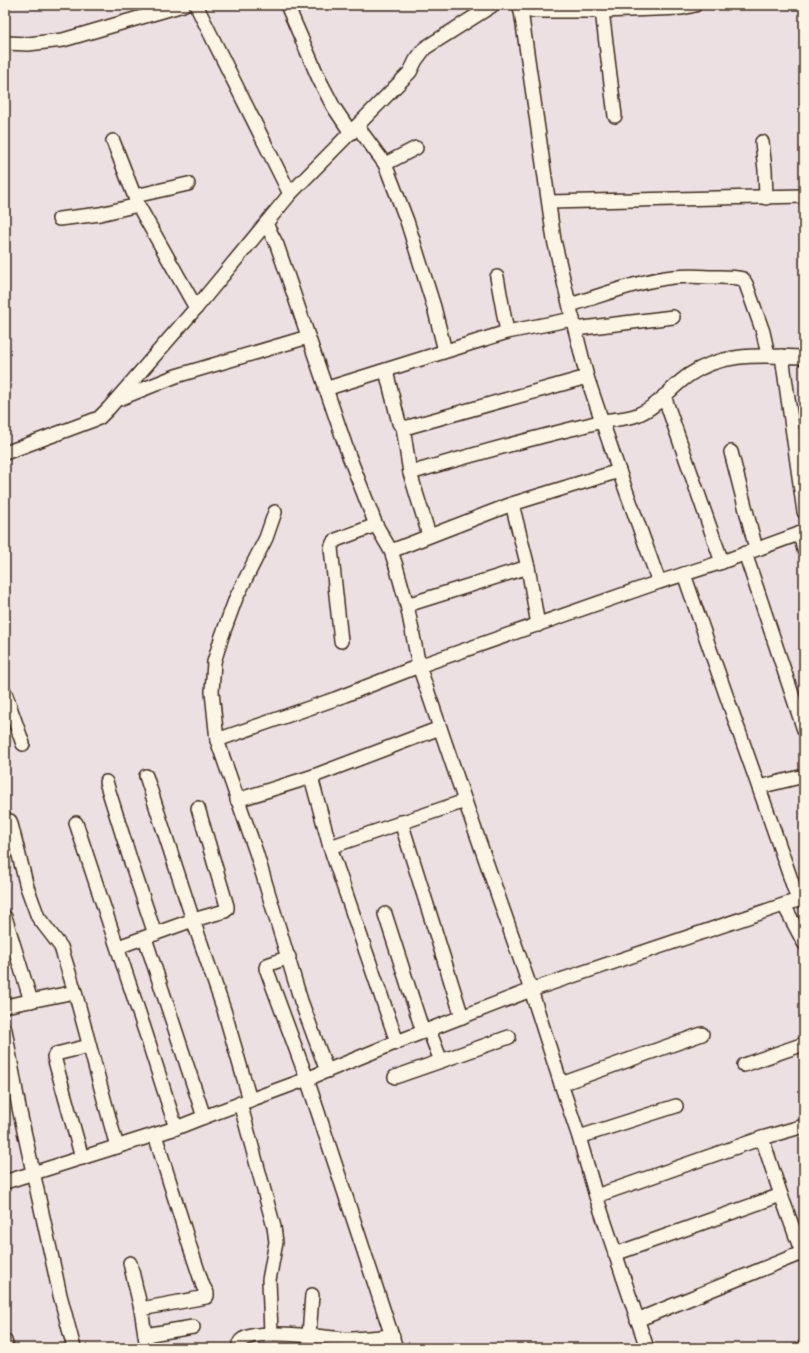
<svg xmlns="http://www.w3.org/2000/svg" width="809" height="1353" font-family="'Shantell Sans',sans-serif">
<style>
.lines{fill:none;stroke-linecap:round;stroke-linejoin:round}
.minor-casing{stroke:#3b2a1e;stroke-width:16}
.minor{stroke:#fcf5e5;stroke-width:13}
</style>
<rect width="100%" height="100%" fill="#ede0e2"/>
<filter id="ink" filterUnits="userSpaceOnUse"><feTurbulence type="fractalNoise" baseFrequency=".025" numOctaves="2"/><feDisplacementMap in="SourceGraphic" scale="8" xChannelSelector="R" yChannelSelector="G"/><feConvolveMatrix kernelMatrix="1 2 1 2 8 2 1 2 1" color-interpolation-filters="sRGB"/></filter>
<g filter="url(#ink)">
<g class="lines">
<g class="minor-casing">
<g id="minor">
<path d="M 196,5 L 290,194"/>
<path d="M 287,5 L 319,79 L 333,106 L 351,133"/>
<path d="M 519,5 L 521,11 L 554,240 L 575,329 L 587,377 L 619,471 L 659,582"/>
<path d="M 521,11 L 602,11 L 682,8 L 695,5"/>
<path d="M 602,11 L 615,116"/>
<path d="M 5,43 L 28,44 L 63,40 L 183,5"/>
<path d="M 357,126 L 385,164 L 407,221 L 434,307 L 445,351"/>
<path d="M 113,141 L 138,205 L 196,308"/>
<path d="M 762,142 L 765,170 L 766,198"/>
<path d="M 385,164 L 416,148"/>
<path d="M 135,196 L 188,184"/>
<path d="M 549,202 L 804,196"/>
<path d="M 59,219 L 100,214 L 138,205"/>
<path d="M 266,224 L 277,245 L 349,456 L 376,525 L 391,551 L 396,566 L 407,605 L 419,666 L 465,801 L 531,990 L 561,1084 L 579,1137 L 596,1196 L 647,1348"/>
<path d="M 497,277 L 507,332"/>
<path d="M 570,305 C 603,295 638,281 673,277 C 685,276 697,276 709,277 C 721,277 732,276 743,279 L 746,284 L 763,332 L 768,355"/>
<path d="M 575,329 L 673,317"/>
<path d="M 782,356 L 804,512"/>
<path d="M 386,371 L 399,423 L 403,427 L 410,473 L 429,535"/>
<path d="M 325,389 L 507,332 L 573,319"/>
<path d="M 664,396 L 722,562"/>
<path d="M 119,399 L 176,376 L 308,337"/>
<path d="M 403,427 L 408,427 L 587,377"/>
<path d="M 731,452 L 756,549"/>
<path d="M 5,453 L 99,418 L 109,408 L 196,308 L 290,194 L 410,72 L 416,60 L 425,48 L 493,5"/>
<path d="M 410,473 C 461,458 511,444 563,431 C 576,428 590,424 604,421 C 615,419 626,419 637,415 C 658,407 671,387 689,375 C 724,351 764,356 804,357"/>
<path d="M 512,504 L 528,567 L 538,625"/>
<path d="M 275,512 L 266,538 L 236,598 L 222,636 L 214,662 L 212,692 L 217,740 L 256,852 L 301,1001 L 327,1071"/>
<path d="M 800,533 L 804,550"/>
<path d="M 391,551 L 512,504 L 619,471"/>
<path d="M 745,553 L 804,730"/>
<path d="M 684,574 C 721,683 761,791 798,900"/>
<path d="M 407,605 L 528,567"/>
<path d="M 341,641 L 331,548 L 333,543 L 336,540 L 376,525"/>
<path d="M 5,693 L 23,744"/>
<path d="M 217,740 L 335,699 L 419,666 L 659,582 L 722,562 L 804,532"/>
<path d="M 146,776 L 193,920 L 225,911 L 227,909 L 227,906 L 198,808"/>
<path d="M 311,777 L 330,847 L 397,1042"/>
<path d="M 106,782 L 131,862 L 155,934"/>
<path d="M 759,787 L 804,776"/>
<path d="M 237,800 L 311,777 L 440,728"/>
<path d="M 5,822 L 10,821 L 11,824 L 27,887 L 38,917 L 61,947 L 75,992 L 117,1147"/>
<path d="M 401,822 L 462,1017"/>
<path d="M 76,823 L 147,1037 L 176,1128"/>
<path d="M 330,847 L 465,801"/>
<path d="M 784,905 L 804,943"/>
<path d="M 385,914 L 423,1032"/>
<path d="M 5,917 L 31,1001"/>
<path d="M 145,938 L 204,1117"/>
<path d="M 118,947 L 193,920 L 224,1010 L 250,1100"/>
<path d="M 289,957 L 267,965 L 266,968 L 307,1079 L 396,1348"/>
<path d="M 5,1006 L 75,992"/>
<path d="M 5,1030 L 19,1108 L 60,1295 L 74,1348"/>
<path d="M 429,1030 L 441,1061 L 509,1037"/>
<path d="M 744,1065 L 804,1044"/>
<path d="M 395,1077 L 441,1061"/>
<path d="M 561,1084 L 702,1034"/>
<path d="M 240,1103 L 274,1227 L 276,1242 L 269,1280 L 271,1334"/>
<path d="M 579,1137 L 676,1106"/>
<path d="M 762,1138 L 781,1195 L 802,1253"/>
<path d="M 82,1158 L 54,1057 L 56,1054 L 89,1046"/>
<path d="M 5,1182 L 176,1128 L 204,1117 L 307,1079 L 397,1042 L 531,990 L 804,898"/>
<path d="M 596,1196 L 762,1138 L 804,1126"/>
<path d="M 615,1254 L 781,1195"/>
<path d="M 130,1263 L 141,1309 L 147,1348"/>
<path d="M 141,1309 L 206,1297 L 207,1296 L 207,1293 L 203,1286 L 190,1247 L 155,1135"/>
<path d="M 637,1320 L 804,1252"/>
<path d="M 145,1335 L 193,1327"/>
<path d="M 309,1335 L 312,1295"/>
<path d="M 5,1341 L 7,1348"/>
<path d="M 239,1348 C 233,1323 334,1339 347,1339 C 362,1339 378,1337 393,1336"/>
<path d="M 802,1348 L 804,1347"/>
</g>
</g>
<use href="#minor" class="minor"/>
</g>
</g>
<rect width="809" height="1353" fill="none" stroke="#fcf5e5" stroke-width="20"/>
<rect x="10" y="10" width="789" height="1333" fill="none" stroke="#3b2a1e" stroke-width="1.5" filter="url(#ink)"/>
</svg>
